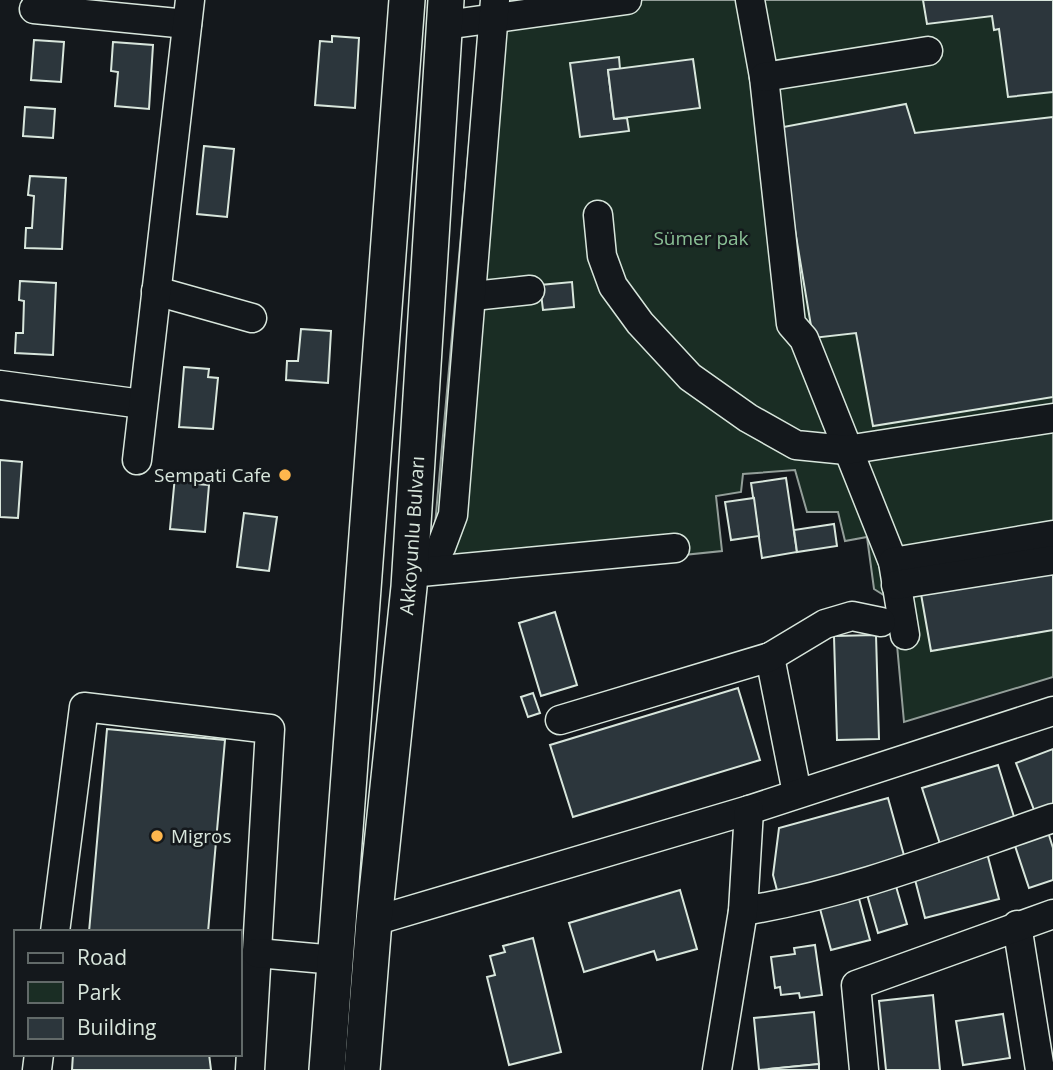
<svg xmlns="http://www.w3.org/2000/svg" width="1053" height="1070" font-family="'Open Sans',sans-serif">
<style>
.green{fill:#1a2d24;stroke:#939e99;stroke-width:2}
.building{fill:#2c363c;stroke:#d8e6dc;stroke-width:2}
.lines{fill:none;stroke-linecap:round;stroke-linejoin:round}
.minor-casing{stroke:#d8e6dc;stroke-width:31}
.major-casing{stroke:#d8e6dc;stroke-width:38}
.minor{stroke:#14181c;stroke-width:28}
.major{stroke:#14181c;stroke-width:35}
.poi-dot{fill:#ffb74d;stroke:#14181c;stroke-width:2.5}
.labels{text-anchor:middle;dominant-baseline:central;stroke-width:5;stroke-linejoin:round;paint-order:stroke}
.park-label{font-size:19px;fill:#8ac095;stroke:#14181c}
.poi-label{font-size:19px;fill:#d8e6dc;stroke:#14181c;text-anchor:end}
.street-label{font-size:19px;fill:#d8e6dc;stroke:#14181c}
</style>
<rect width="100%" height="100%" fill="#14181c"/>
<path class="green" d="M 482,0 L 1053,0 L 1053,677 L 904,722 L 893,601 L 874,589 L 867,537 L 845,541 L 838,512 L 807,512 L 795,470 L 743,474 L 741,492 L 716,496 L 722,551 L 430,581 Z"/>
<g class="building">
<path d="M 923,0 L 1053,0 L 1053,92 L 1008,97 L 999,29 L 994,30 L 992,16 L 927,24 Z"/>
<path d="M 332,36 L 359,38 L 355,108 L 315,105 L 320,41 L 332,42 Z"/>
<path d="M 34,40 L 64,42 L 61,82 L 31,80 Z"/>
<path d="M 113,42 L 153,45 L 149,109 L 115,106 L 118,72 L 111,71 Z"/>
<path d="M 619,57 L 620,69 L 608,70 L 614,119 L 627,118 L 629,131 L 580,137 L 570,63 Z"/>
<path d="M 693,59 L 700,108 L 614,119 L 608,70 Z"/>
<path d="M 906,104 L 915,133 L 1053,117 L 1053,397 L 873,426 L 856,333 L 813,338 L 778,128 Z"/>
<path d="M 25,107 L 55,109 L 53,138 L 23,136 Z"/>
<path d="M 204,146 L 234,149 L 227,217 L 197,214 Z"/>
<path d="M 30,176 L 66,178 L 62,249 L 25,248 L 26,228 L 32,228 L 34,196 L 28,195 Z"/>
<path d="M 20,281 L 56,283 L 53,355 L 15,353 L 16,333 L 23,333 L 24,301 L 19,300 Z"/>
<path d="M 572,282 L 574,307 L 543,310 L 540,285 Z"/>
<path d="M 301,329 L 331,331 L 328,383 L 286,380 L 287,361 L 298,361 Z"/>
<path d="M 184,367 L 209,369 L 208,377 L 218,378 L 213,429 L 179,427 Z"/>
<path d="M 0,460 L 22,462 L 18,518 L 0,517 Z"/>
<path d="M 175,476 L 197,478 L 197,484 L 209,485 L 205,532 L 170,529 Z"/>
<path d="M 786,478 L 797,552 L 762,558 L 751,483 Z"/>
<path d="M 754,498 L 759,536 L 731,540 L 725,502 Z"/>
<path d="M 244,513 L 277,517 L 269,571 L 237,567 Z"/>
<path d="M 834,524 L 837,546 L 797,552 L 794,530 Z"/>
<path d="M 1053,572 L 1053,630 L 931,651 L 921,594 Z"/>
<path d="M 555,612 L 577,685 L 541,696 L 519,623 Z"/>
<path d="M 876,635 L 879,739 L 837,740 L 834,636 Z"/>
<path d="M 738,688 L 760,760 L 573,817 L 550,745 Z"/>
<path d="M 533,693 L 540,713 L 528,717 L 521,697 Z"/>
<path d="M 107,729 L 225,740 L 208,932 L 89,932 Z"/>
<path d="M 1053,749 L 1053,809 L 1036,815 L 1016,763 Z"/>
<path d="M 998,765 L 1015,820 L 940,844 L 922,788 Z"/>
<path d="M 888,798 L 905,859 L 778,894 L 773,875 L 779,828 Z"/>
<path d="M 1048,832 L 1053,848 L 1053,880 L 1029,888 L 1014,843 Z"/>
<path d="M 987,853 L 999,899 L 925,918 L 913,872 Z"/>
<path d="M 895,883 L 907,924 L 878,933 L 866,891 Z"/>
<path d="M 680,890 L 697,949 L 657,960 L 654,951 L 584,972 L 569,923 Z"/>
<path d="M 858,895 L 870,940 L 831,950 L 819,905 Z"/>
<path d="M 533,938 L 561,1052 L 509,1065 L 487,977 L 495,975 L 490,956 L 505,952 L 503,946 Z"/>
<path d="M 815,945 L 822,995 L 800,998 L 799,993 L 781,995 L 780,987 L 775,988 L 771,957 L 795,954 L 794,948 Z"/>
<path d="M 933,995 L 940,1070 L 886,1070 L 879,1001 Z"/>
<path d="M 814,1012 L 819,1064 L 759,1070 L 754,1018 Z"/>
<path d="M 1003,1014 L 1010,1058 L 963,1065 L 956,1021 Z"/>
<path d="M 73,1054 L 209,1054 L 211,1070 L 72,1070 Z"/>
<path d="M 819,1064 L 819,1070 L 769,1070 L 769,1069 Z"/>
</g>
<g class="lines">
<g class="minor-casing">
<g id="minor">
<path d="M 750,0 L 764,77 L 791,324 L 804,339 L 893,562 L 905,635"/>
<path d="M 34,9 L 187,24"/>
<path d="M 445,25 L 627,0"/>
<path d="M 764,77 L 928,51"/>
<path d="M 598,215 L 602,256 L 613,286 L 640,323 L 690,377 L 748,418 L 796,445 L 846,450 L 1053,418"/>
<path d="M 156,291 L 252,318"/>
<path d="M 473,296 L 530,290"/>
<path d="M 0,385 L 142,404"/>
<path d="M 137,460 L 190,0"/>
<path d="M 893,562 L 1053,535"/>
<path d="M 410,573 L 441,547 L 453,515 L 495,0"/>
<path d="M 410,573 L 675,548"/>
<path d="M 896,585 L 1053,560"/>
<path d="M 770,657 L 797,793"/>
<path d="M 560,720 L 770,657 L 825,624 L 852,616 L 881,622"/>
<path d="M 743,911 C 850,894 951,853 1053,818"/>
<path d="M 374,921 L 749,810 L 1053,711"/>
<path d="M 1017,925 L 1040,1070"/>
<path d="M 55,932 L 84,707 L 270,729 L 250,1070"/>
<path d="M 257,953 L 336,960"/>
<path d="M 37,1070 L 39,1054"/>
<path d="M 717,1070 L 743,911 L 749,810"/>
<path d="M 864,1070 L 856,985 L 1053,914"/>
</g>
</g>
<g class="major-casing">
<g id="major">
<path d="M 327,1070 L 407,0"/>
<path id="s1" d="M 362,1070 L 374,921 L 409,587 L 446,0"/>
</g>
</g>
<use href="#minor" class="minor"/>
<use href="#major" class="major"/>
</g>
<g class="poi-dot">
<circle cx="285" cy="475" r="7"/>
<circle cx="157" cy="836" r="7"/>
</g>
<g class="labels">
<g class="park-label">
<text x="701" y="238">Sümer pak</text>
</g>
<g class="poi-label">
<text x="271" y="475">Sempati Cafe</text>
<text x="171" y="836" text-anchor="start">Migros</text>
</g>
<g class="street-label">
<text stroke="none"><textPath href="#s1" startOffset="537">Akkoyunlu Bulvarı</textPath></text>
</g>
</g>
<rect x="14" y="930" width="228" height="126" fill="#14181c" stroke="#626a69" stroke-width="2"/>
<rect x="28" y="953" width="35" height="10" fill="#14181c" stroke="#626a69" stroke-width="2"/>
<text x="77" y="965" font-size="21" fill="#d8e6dc">Road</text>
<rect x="28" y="982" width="35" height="21" fill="#1a2d24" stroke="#626a69" stroke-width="2"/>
<text x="77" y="1000" font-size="21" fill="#d8e6dc">Park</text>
<rect x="28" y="1018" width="35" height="21" fill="#2c363c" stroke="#626a69" stroke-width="2"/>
<text x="77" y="1035" font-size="21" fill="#d8e6dc">Building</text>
</svg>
